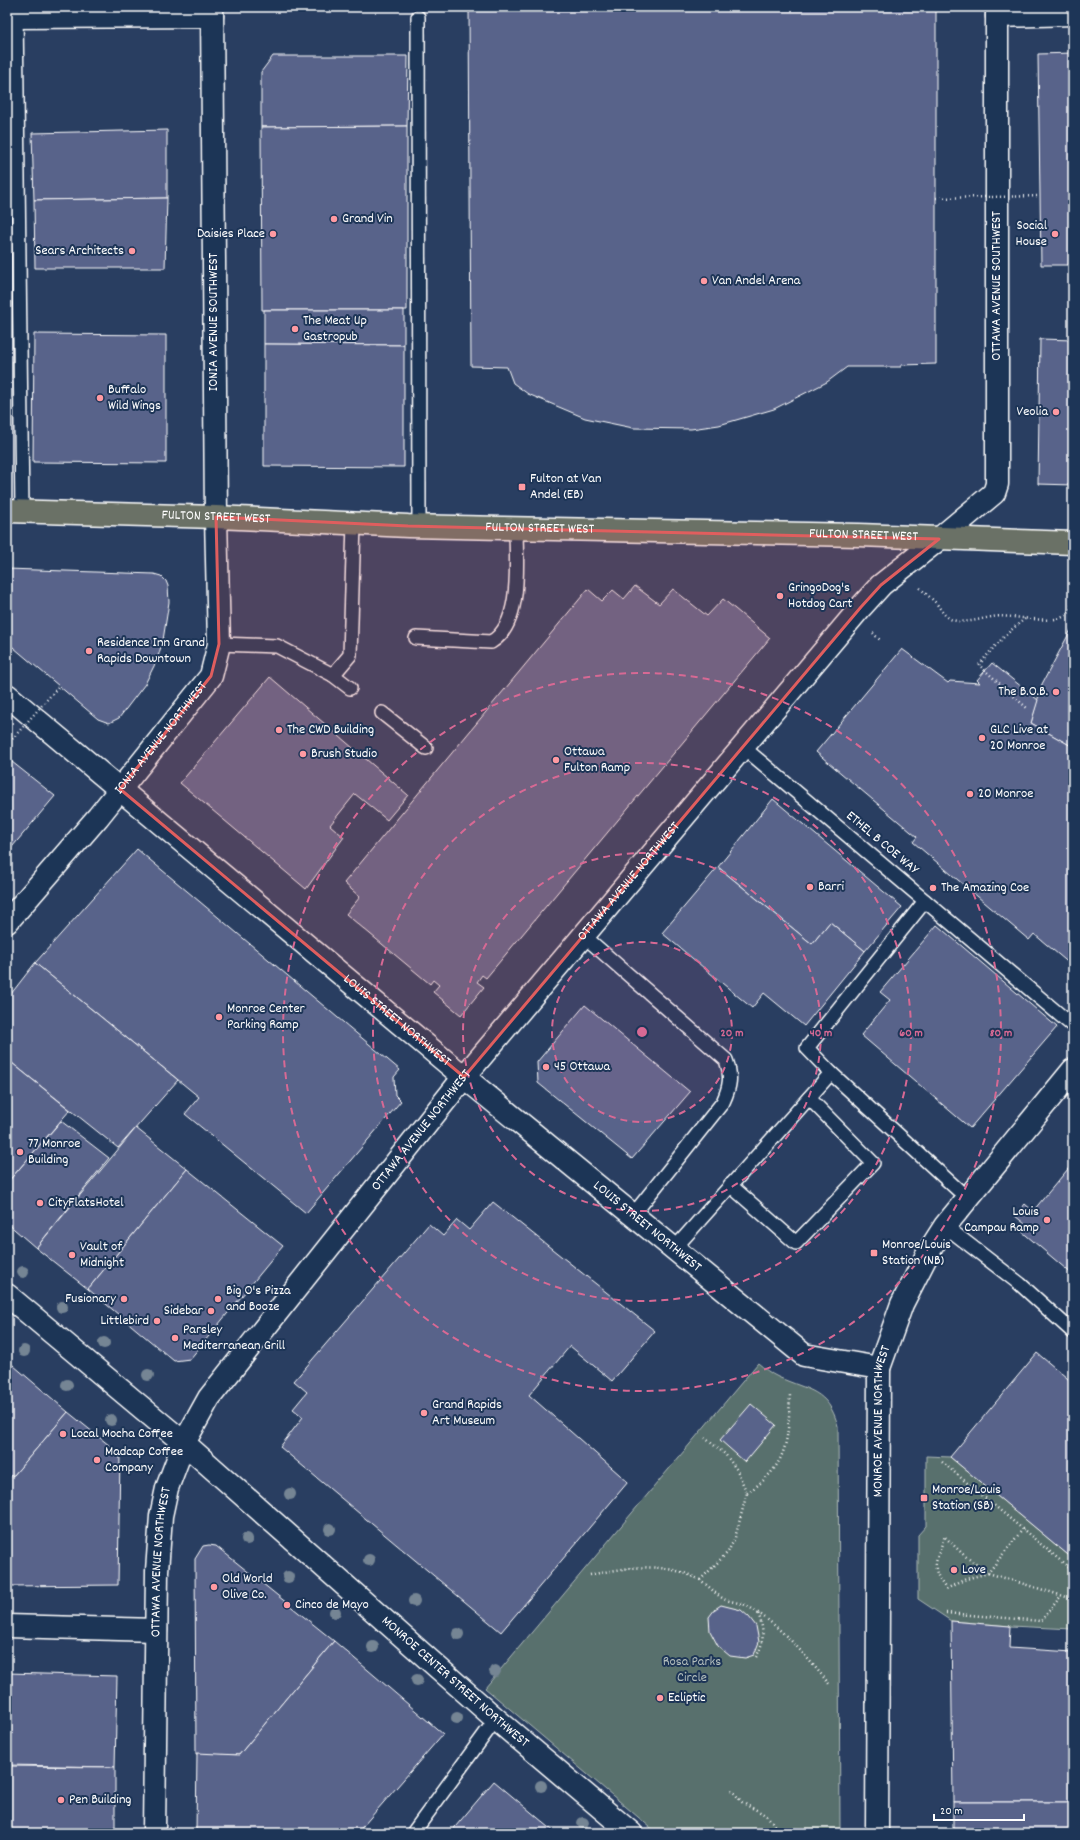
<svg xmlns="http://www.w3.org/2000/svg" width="1080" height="1840" font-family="Dekko,sans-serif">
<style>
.green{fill:#59706d;stroke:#acb8b6}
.building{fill:#59638a;stroke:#fff}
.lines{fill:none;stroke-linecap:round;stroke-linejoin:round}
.service-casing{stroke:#fff;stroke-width:16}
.minor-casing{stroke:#fff;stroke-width:25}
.tertiary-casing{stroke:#fff;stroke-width:25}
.secondary-casing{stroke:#fff;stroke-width:25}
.primary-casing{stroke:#fff;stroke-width:25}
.path{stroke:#fff;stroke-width:2.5;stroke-dasharray:1 3;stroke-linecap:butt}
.service{stroke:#1d3557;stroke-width:13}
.minor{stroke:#1d3557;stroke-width:22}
.tertiary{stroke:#1d3557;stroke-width:22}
.secondary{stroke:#1d3557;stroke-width:22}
.primary{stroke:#6a7166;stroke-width:22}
.path-bridge{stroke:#fff;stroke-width:2.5;stroke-dasharray:1 3;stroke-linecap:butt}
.tree{fill:#758594}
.marked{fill:#e05e5e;fill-opacity:0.2;stroke:#e05e5e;stroke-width:3;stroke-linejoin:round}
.ring{fill:none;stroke:#d76994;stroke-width:2;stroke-dasharray:7 5}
.poi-dot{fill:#ff9aa2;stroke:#1d3557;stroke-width:1.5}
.labels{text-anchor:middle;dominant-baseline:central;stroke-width:4;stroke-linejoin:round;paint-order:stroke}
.poi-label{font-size:14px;fill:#fff;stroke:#1d3557;text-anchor:start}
.street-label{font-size:14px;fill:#fff;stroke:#1d3557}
.park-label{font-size:14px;fill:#b4bfbd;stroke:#1d3557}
.centre{fill:#d76994;stroke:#1d3557;stroke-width:2}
.ring-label{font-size:12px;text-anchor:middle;font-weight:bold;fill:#d76994;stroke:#1d3557;stroke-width:4;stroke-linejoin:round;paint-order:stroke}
</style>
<rect width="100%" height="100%" fill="#293e61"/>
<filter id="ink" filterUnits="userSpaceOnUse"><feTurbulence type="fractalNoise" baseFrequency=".025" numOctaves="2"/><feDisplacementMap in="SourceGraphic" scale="8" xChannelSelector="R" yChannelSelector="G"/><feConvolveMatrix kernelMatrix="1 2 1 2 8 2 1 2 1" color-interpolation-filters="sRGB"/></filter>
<g filter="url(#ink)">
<g class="green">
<path d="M 758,1363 C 764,1368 771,1374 778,1377 C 809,1391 828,1389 838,1426 L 840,1833 L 657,1833 L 485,1688 Z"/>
<path d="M 926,1456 L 950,1457 L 1073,1559 L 1073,1629 L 1010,1626 L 951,1621 L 918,1599 L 918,1535 L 926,1526 Z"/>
</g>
<g class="building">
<path d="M 469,7 L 936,7 L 936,364 L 901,365 L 901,367 L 847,367 L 827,382 L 774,409 L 719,425 L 691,429 L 633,428 L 585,418 L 528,394 L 513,383 L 507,367 L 471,366 Z"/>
<path d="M 1073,53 L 1073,265 L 1041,265 L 1038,54 Z"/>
<path d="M 273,56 L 408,56 L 407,126 L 261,127 L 261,72 Z"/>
<path d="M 407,126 L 407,310 L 262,310 L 261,127 Z"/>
<path d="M 167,130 L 167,198 L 34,200 L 32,133 Z"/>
<path d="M 167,198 L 165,268 L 35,268 L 34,200 Z"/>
<path d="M 264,310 L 404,310 L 404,345 L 264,344 Z"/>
<path d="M 7,326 L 9,326 L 7,422 Z"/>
<path d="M 34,334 L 166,335 L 166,463 L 33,462 Z"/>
<path d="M 1040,339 L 1073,340 L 1073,485 L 1038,484 Z"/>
<path d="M 264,344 L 404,345 L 404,467 L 264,466 Z"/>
<path d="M 7,569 L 154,574 L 161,576 L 166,581 L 168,586 L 169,602 L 163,640 L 157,660 L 145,684 L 119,718 L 109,723 L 98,719 L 7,642 Z"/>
<path d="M 635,586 L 659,604 L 673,589 L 707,616 L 723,599 L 770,638 L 486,978 L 482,975 L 477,982 L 484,987 L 461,1015 L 433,992 L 439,985 L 433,980 L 430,984 L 346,914 L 360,897 L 344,883 L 588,589 L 602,601 L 613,590 L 624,599 Z"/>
<path d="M 1073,626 L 1073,747 L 1031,723 L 1042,684 Z"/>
<path d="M 902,649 L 948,683 L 950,681 L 980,683 L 977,680 L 992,663 L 1038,700 L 1031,723 L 1073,747 L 1073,962 L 1071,965 L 1034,934 L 1029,940 L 913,842 L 917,837 L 816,752 Z"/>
<path d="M 270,677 L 408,795 L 387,820 L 355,794 L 330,825 L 344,837 L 306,889 L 180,783 Z"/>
<path d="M 7,758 L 55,796 L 7,853 Z"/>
<path d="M 773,799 L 902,907 L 865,951 L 830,922 L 812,944 L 718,867 Z"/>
<path d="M 137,849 L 400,1070 L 394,1077 L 395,1095 L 401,1101 L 306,1213 L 185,1114 L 199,1097 L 35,963 Z"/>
<path d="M 718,867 L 812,944 L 830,922 L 865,951 L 804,1026 L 764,993 L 752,1008 L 662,933 Z"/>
<path d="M 937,925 L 1057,1027 L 970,1128 L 861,1035 L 890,1000 L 880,992 Z"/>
<path d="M 35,963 L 178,1080 L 118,1148 L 7,1059 L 7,999 Z"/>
<path d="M 585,1005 L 690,1092 L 632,1159 L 538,1083 L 537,1062 Z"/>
<path d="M 7,1059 L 70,1110 L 7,1183 Z"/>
<path d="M 61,1121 L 109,1158 L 36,1248 L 7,1223 L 7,1183 Z"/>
<path d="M 136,1128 L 187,1169 L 88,1289 L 36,1248 Z"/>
<path d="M 1073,1163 L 1073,1275 L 1020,1230 L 1025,1224 L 1015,1216 L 1025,1204 L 1033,1211 Z"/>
<path d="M 187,1169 L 283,1246 L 190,1359 L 174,1361 L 88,1289 Z"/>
<path d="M 493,1202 L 655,1331 L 612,1381 L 570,1346 L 529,1395 L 628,1482 L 501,1632 L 280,1447 L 303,1417 L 293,1409 L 307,1392 L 294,1381 L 429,1224 L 443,1236 L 457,1220 L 469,1230 Z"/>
<path d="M 1037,1353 L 1073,1383 L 1073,1559 L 950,1457 Z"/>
<path d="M 7,1360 L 68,1412 L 14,1475 L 7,1477 Z"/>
<path d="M 751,1404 L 776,1425 L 745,1462 L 720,1440 Z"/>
<path d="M 68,1412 L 120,1454 L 118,1585 L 7,1586 L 7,1477 L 14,1475 Z"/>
<path d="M 209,1545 L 216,1546 L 334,1641 L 239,1755 L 196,1754 L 195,1559 L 203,1546 Z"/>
<path d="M 721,1605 L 741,1610 L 749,1617 L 756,1626 L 759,1642 L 754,1655 L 745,1658 L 730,1656 L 718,1646 L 710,1631 L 709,1617 L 715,1609 Z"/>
<path d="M 951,1621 L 1010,1626 L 1009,1648 L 1073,1652 L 1073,1802 L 953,1802 Z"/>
<path d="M 334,1641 L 443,1734 L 357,1833 L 196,1833 L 197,1753 L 239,1755 Z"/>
<path d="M 7,1673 L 117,1676 L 115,1767 L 7,1765 Z"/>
<path d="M 7,1766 L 115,1767 L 115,1833 L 7,1833 Z"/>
<path d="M 494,1781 L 556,1833 L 450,1833 Z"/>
<rect x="953" y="1802" width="120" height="31"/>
</g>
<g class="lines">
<g class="service-casing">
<g id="service">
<path d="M 16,11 L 22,511"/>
<path d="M 418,17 L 419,526"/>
<path d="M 416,638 L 491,642 C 523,624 516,560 516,529"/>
<path d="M 219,644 L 277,646 L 333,675 L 350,655 L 354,523"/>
<path d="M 333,675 L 350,688"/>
<path d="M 382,713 L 426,748"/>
<path d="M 743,747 L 1073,1026"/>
<path d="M 925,901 L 807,1048 L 831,1073 L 968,1199"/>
<path d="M 584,936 L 726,1060 C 732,1076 730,1087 723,1102 L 633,1215"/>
<path d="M 730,1185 L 796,1243 L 873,1163 L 809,1098"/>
<path d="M 945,1226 L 1020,1284 L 1073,1332"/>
<path d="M 674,1249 L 831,1073"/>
<path d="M 413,1833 L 496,1719"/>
</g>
</g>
<g class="minor-casing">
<g id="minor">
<path d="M 997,16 L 1073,14"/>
<path d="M 7,17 L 212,16"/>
<path d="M 939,539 L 994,493 L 997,484 L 997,7"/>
<path id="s1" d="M 7,695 L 464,1077 L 804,1355 L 879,1368"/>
<path id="s2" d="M 7,1295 L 184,1443 L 496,1719 L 631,1833"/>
</g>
</g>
<g class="tertiary-casing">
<g id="tertiary">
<path id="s3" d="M 7,922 L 98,817 L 211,676 L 219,644 L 216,517 L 212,7"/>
<path d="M 7,1626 L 156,1630"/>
<path id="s4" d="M 154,1833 L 157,1571 L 161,1516 L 167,1488 L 184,1443 L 209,1398 L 464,1077 L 861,607 L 881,585 L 939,539"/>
</g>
</g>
<g class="secondary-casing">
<g id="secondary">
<path id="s5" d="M 877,1833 L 879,1368 L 902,1304 L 929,1251 L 945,1226 L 1073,1070"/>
</g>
</g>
<g class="primary-casing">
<g id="primary">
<path id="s6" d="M 7,511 L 216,517 L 408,526 L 859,535 L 1073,543"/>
</g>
</g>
<g class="path">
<path d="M 920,588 C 925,593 931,598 936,603 C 941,609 944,617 953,620 C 967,624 978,619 992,617 C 1009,613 1055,627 1067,614 C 1074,609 1072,599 1072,591"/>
<path d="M 1025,619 C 1007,632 993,648 979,665 L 1028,709"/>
<path d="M 873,633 L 880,640"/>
<path d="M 942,1462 L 1073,1571"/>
<path d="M 747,1493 C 789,1465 788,1441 790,1394"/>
<path d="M 1023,1529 L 988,1573 L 966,1579 L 946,1589 C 928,1564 938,1562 944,1536 L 965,1556 L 988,1573 L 1073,1599"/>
<path d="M 590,1575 C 627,1567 665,1561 700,1580 C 708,1585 715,1594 724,1599 C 729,1602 741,1602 749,1607 C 781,1626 806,1656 830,1685"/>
<path d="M 700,1580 L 728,1552 L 735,1538 L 747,1493 L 737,1470 L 725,1454 L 705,1438"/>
<path d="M 946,1613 L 1041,1621 L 1061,1596"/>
<path d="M 756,1657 C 765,1642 764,1629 758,1613"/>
<path d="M 731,1790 C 735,1793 738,1798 742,1802 C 758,1813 771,1812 777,1833"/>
</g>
<use href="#service" class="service"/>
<use href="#minor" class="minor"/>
<use href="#tertiary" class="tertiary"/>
<use href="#secondary" class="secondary"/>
<use href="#primary" class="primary"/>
<g class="path-bridge">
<path d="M 936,198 L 1040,196"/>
<path d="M 7,745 L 59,686"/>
</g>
</g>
<g class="tree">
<circle cx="23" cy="1272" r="6"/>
<circle cx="62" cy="1307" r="6"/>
<circle cx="104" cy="1343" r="6"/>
<circle cx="24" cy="1351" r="6"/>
<circle cx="148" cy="1375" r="6"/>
<circle cx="67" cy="1385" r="6"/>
<circle cx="111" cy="1420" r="6"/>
<circle cx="290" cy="1494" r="6"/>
<circle cx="330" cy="1529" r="6"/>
<circle cx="247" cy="1539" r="6"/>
<circle cx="369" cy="1560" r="6"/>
<circle cx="288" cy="1577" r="6"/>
<circle cx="414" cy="1601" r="6"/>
<circle cx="335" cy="1612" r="6"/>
<circle cx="458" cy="1634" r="6"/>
<circle cx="373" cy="1647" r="6"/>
<circle cx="495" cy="1671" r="6"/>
<circle cx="417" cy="1680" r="6"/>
<circle cx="457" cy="1718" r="6"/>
<circle cx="541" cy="1786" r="6"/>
<circle cx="583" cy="1823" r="6"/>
</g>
</g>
<path class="marked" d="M 216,517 L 408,526 L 939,539 L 881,585 L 861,607 L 464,1077 L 120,789 L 211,676 L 219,644 Z"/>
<circle cx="642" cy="1032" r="90" fill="#d76994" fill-opacity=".12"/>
<g class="ring">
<circle cx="642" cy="1032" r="90"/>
<circle cx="642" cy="1032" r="179"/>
<circle cx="642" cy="1032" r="269"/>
<circle cx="642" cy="1032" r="359"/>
</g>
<g class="poi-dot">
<circle cx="334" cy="219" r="4"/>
<circle cx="273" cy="234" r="4"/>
<circle cx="1055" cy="234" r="4"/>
<circle cx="132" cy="251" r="4"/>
<circle cx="704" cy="281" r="4"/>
<circle cx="295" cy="329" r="4"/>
<circle cx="100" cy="398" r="4"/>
<circle cx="1056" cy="412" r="4"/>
<rect x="518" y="483" width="8" height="8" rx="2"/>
<circle cx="780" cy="596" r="4"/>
<circle cx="89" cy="651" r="4"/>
<circle cx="1056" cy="692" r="4"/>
<circle cx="279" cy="730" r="4"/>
<circle cx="982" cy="738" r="4"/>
<circle cx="303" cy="754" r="4"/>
<circle cx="556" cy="760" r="4"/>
<circle cx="970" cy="794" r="4"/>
<circle cx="810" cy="887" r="4"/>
<circle cx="933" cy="888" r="4"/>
<circle cx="219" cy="1017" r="4"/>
<circle cx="546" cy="1067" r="4"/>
<circle cx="20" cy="1152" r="4"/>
<circle cx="40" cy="1203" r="4"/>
<circle cx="1047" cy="1220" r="4"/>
<rect x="870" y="1249" width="8" height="8" rx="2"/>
<circle cx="72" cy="1255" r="4"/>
<circle cx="124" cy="1299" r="4"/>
<circle cx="218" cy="1299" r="4"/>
<circle cx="211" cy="1311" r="4"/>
<circle cx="157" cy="1321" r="4"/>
<circle cx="175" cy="1338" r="4"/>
<circle cx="424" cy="1413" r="4"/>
<circle cx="63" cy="1434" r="4"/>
<circle cx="97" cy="1460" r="4"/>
<rect x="920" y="1494" width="8" height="8" rx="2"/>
<circle cx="954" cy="1570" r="4"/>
<circle cx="214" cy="1587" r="4"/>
<circle cx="287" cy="1605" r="4"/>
<circle cx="660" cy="1698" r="4"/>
<circle cx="61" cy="1800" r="4"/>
</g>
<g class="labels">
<g class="poi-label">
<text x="342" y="219">Grand Vin</text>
<text x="1047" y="226" text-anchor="end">Social<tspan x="1047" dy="16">House</tspan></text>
<text x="265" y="234" text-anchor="end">Daisies Place</text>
<text x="124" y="251" text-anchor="end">Sears Architects</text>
<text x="712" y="281">Van Andel Arena</text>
<text x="303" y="321">The Meat Up<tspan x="303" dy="16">Gastropub</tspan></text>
<text x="108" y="390">Buffalo<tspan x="108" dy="16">Wild Wings</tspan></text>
<text x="1048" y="412" text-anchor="end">Veolia</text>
<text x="530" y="479">Fulton at Van<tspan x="530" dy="16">Andel (EB)</tspan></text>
<text x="788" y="588">GringoDog's<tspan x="788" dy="16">Hotdog Cart</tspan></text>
<text x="97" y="643">Residence Inn Grand<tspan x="97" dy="16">Rapids Downtown</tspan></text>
<text x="1048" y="692" text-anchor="end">The B.O.B.</text>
<text x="287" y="730">The CWD Building</text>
<text x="990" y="730">GLC Live at<tspan x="990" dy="16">20 Monroe</tspan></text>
<text x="564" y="752">Ottawa<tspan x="564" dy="16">Fulton Ramp</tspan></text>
<text x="311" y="754">Brush Studio</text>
<text x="978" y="794">20 Monroe</text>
<text x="818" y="887">Barri</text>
<text x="941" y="888">The Amazing Coe</text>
<text x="227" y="1009">Monroe Center<tspan x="227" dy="16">Parking Ramp</tspan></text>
<text x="554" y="1067">45 Ottawa</text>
<text x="28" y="1144">77 Monroe<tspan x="28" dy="16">Building</tspan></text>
<text x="48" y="1203">CityFlatsHotel</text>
<text x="1039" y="1212" text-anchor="end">Louis<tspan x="1039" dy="16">Campau Ramp</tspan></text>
<text x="882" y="1245">Monroe/Louis<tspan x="882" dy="16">Station (NB)</tspan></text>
<text x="80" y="1247">Vault of<tspan x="80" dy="16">Midnight</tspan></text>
<text x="226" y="1291">Big O's Pizza<tspan x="226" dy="16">and Booze</tspan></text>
<text x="116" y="1299" text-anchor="end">Fusionary</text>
<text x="203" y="1311" text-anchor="end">Sidebar</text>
<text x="149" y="1321" text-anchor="end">Littlebird</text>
<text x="183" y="1330">Parsley<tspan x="183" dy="16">Mediterranean Grill</tspan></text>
<text x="432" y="1405">Grand Rapids<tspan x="432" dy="16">Art Museum</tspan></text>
<text x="71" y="1434">Local Mocha Coffee</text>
<text x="105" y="1452">Madcap Coffee<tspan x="105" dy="16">Company</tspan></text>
<text x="932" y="1490">Monroe/Louis<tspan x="932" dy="16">Station (SB)</tspan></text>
<text x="962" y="1570">Love</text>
<text x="222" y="1579">Old World<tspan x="222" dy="16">Olive Co.</tspan></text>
<text x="295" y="1605">Cinco de Mayo</text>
<text x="668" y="1698">Ecliptic</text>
<text x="69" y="1800">Pen Building</text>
</g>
<g class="street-label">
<text transform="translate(997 286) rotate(-90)">OTTAWA AVENUE SOUTHWEST</text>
<text transform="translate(214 322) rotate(-90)">IONIA AVENUE SOUTHWEST</text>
<text stroke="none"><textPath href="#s6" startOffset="209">FULTON STREET WEST</textPath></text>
<text stroke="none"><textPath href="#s6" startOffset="533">FULTON STREET WEST</textPath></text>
<text stroke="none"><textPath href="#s6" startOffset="857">FULTON STREET WEST</textPath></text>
<text stroke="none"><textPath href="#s3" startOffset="240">IONIA AVENUE NORTHWEST</textPath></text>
<text transform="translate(882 843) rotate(40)">ETHEL B COE WAY</text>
<text stroke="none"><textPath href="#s4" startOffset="1111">OTTAWA AVENUE NORTHWEST</textPath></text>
<text stroke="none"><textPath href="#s1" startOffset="508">LOUIS STREET NORTHWEST</textPath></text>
<text stroke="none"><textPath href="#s4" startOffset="787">OTTAWA AVENUE NORTHWEST</textPath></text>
<text stroke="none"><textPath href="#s1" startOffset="832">LOUIS STREET NORTHWEST</textPath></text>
<text stroke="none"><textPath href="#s5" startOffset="412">MONROE AVENUE NORTHWEST</textPath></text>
<text stroke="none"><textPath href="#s4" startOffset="271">OTTAWA AVENUE NORTHWEST</textPath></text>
<text stroke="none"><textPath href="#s2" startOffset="592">MONROE CENTER STREET NORTHWEST</textPath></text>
</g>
<g class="park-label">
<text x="692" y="1662">Rosa Parks<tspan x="692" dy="16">Circle</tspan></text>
</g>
</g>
<circle cx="642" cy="1032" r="6" class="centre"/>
<g class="ring-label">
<text x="732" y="1036">20 m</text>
<text x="821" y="1036">40 m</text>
<text x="911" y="1036">60 m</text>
<text x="1001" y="1036">80 m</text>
</g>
<rect width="1080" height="1840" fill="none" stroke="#1d3557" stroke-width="24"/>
<rect x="12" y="12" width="1056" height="1816" fill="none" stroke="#fff" stroke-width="1.5" filter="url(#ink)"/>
<path d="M934 1814v6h90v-6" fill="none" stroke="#ffffff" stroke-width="2"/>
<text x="940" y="1814" font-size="12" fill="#ffffff" stroke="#1d3557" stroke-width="3" paint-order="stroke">20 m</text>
</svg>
